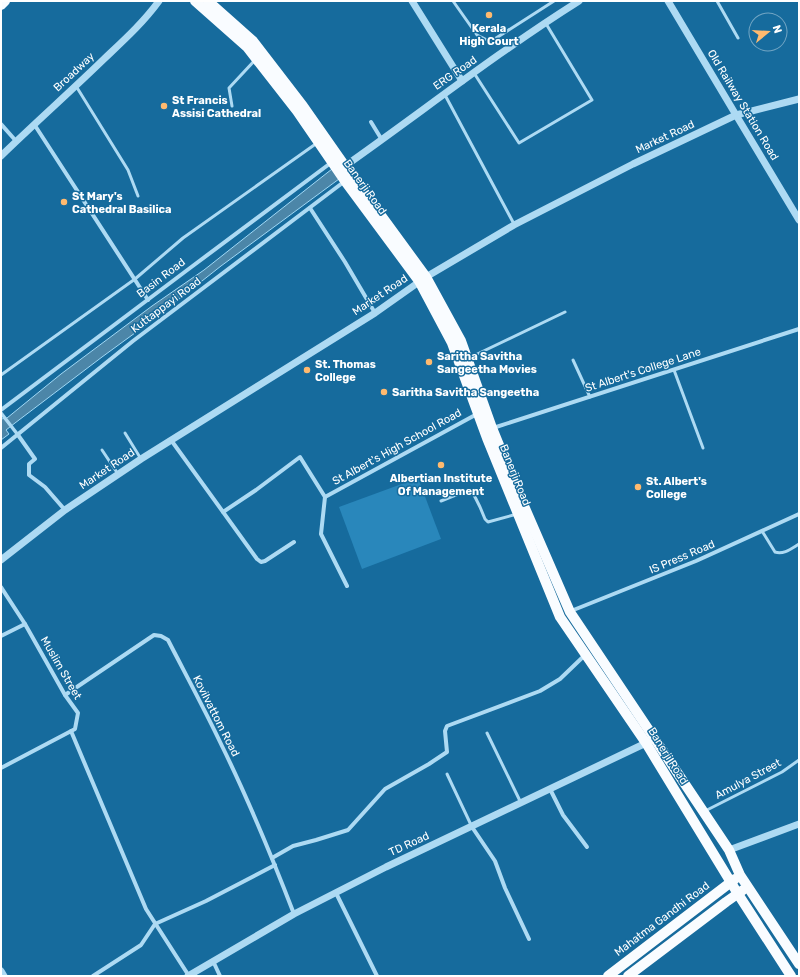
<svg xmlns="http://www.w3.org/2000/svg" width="800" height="977" font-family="Rubik,sans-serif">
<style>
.green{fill:#2987bb}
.water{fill:#4c86a8;stroke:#a0d8f5}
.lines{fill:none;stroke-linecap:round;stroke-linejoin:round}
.service{stroke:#addaf3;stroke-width:3}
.pedestrian{stroke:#addaf3;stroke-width:3.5}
.minor{stroke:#addaf3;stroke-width:4}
.tertiary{stroke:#addaf3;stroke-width:7}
.primary{stroke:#f9fcff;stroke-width:10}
.poi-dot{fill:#ffba6f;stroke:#166b9d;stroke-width:1.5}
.labels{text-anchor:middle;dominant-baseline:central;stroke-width:3;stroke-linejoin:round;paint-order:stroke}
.poi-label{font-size:11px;font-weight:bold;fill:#fff;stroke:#166b9d;text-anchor:start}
.street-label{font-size:11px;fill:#fff;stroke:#166b9d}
</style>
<rect width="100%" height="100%" fill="#166b9d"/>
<path class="green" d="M 418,478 L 441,539 L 362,569 L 339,507 Z"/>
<path class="water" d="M 332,169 L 339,179 L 221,266 L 150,322 L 102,357 L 15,423 L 6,430 L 9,434 L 1,440 L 1,419 L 7,418 L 61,374 L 152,306 L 204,270 Z"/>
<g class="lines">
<g class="service">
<path d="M 453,1 L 477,35 L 489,41 L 493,40 L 554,1"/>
<path d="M 717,1 L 738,38"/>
<path d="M 474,73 L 519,143 L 592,100 L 545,22"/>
<path d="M 76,86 L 128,170 L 138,196"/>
<path d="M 445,95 L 514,224"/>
<path d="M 232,106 L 229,88 L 255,60"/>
<path d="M 469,358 L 565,312"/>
<path d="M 573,360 L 590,397"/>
<path d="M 674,370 L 703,448"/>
<path d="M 1,375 L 135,279 L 183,238 L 317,143"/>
<path d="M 125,433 L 141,459"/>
<path d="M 102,450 L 118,474"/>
<path d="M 441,501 L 468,490 L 472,491 L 480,507 L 485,519 L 488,522 L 517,514"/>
<path d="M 762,531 L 775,552 C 784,555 792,548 799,544"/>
<path d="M 487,733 L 521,803"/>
<path d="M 447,774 L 472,827"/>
<path d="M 705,811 L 782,772 L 799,760"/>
</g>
<path class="pedestrian" d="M 1,413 L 18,435"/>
<g class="minor">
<path d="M 371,122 L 382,140"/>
<path d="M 1,124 L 16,141"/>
<path d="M 34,124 L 148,300"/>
<path d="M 310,208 L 345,262 L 375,313"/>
<path d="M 1,410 L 190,268 L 332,162"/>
<path d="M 493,428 L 799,329"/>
<path d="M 18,435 L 35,459 L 29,464 L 29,475 L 45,487 L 65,510"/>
<path d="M 171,440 L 257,559 L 261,562 L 265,561 L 294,542"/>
<path d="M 1,448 L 133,341 L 345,181"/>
<path d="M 325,497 L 477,414"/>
<path d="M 223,512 L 256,490 L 300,457 L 325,497 L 321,534 L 347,586"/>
<path d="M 1,587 L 25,624 L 65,695 L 78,713 L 75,729 L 1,768"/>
<path d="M 571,611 L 696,561 L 799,514"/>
<path d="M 1,636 L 25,624"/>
<path d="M 65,695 L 154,635 L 161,636 L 168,640 C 186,675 205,710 222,746 C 249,801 272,857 294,914"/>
<path d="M 71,731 L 146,909 L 189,976"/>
<path d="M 550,789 L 563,815 L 587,847"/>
<path d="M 472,827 L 495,861 L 505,888 L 529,939"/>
<path d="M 272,858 L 293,846 L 316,840 L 348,830 L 385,789 L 429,764 L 447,752 L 445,731 L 447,726 L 540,691 L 560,679 L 585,655"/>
<path d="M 336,893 L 377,976"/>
<path d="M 213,961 L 220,976"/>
<path d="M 93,976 L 141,945 L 155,924 L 206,901 L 275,865"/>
</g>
<g class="tertiary">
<path d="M 412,1 L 462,81"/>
<path d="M 668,1 L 736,115 L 799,220"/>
<path d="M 1,156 C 35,123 70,92 104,59 C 123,41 143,23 159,1"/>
<path d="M 345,166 C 423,111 498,52 579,1"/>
<path d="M 1,560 L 65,510 L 141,459 L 375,313 L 426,277 L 514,225 L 633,164 L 736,115 L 799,99"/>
<path d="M 729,850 L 799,824"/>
<path d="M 1,971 L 4,976"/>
<path d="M 188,976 L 294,914 L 386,867 L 646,743 L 650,740"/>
</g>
<g class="primary">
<path d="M 195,1 L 247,47 L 297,111 L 345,181 L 419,281 L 452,343 L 487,438 L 560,617 L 646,743 L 738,894 L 791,976"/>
<path d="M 208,1 L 253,41 L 303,106 L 345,166 L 426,277 L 461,341 L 492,428 L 521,499 L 570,612 L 729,850 L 740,875 L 799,964"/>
<path d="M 1,5 L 5,1"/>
<path d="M 608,976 L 735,879"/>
<path d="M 628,976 L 726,902 L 743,890"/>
</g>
</g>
<g class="poi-dot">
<circle cx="489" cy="15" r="4"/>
<circle cx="164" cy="106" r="4"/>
<circle cx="64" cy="202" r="4"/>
<circle cx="429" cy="362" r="4"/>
<circle cx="307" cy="370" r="4"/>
<circle cx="384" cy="392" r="4"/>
<circle cx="441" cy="465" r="4"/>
<circle cx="638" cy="487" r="4"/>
</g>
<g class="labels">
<g class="poi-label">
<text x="489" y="28" text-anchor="middle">Kerala<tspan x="489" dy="13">High Court</tspan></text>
<text x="172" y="100">St Francis<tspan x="172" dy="13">Assisi Cathedral</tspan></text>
<text x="72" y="196">St Mary's<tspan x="72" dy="13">Cathedral Basilica</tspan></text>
<text x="437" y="356">Saritha Savitha<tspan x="437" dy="13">Sangeetha Movies</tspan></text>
<text x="315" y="364">St. Thomas<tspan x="315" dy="13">College</tspan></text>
<text x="392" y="392">Saritha Savitha Sangeetha</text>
<text x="441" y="478" text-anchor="middle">Albertian Institute<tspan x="441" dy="13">Of Management</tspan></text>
<text x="646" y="481">St. Albert's<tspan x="646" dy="13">College</tspan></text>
</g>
<g class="street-label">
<text transform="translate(74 72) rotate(-43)">Broadway</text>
<text transform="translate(455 73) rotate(-35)">ERG Road</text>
<text transform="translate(743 105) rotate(59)">Old Railway Station Road</text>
<text transform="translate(665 137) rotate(-25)">Market Road</text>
<text transform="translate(365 187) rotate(54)">Banerji Road</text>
<text transform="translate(161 278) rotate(-37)">Basin Road</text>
<text transform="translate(380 295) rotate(-34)">Market Road</text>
<text transform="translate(166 305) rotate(-37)">Kuttappayi Road</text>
<text transform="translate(643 370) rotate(-18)">St Albert's College Lane</text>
<text transform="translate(397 447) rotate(-29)">St Albert's High School Road</text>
<text transform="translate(107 469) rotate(-34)">Market Road</text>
<text transform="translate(515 475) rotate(68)">Banerji Road</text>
<text transform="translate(682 557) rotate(-23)">IS Press Road</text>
<text transform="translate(61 668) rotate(60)">Muslim Street</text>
<text transform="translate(216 716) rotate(63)">Kovilvattom Road</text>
<text transform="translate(668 756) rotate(58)">Banerji Road</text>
<text transform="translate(748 779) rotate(-28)">Amulya Street</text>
<text transform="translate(409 844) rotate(-25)">TD Road</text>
<text transform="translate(662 919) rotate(-37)">Mahatma Gandhi Road</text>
</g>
</g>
<rect width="800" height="977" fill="none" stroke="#ffffff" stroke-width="4"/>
<g transform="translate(768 32) rotate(72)"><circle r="19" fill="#166b9d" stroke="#73a6c4"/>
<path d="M0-3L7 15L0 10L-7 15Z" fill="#ffba6f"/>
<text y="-6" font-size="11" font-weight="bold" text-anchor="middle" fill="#ffffff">N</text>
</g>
</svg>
